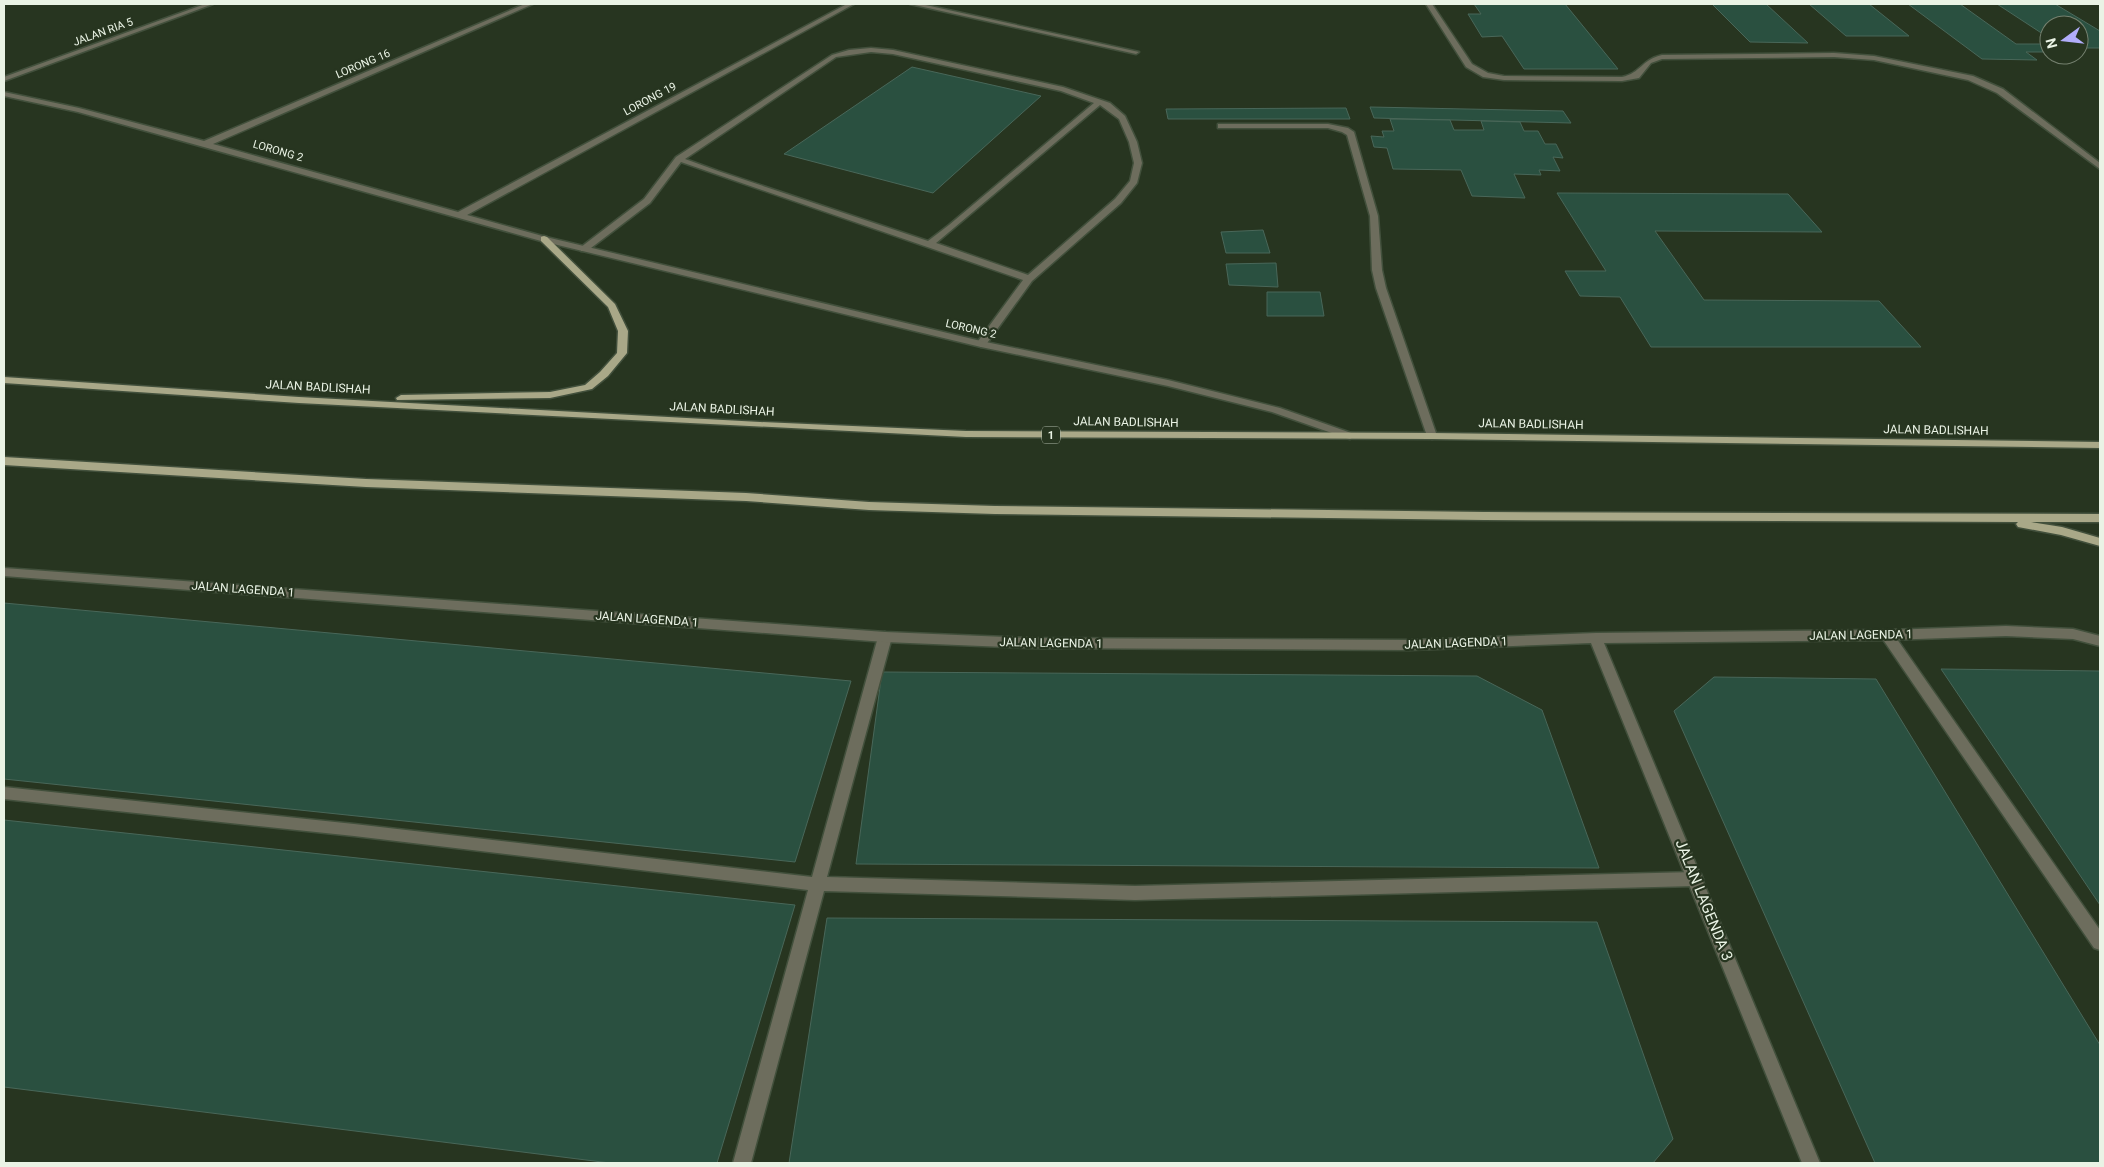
<svg xmlns="http://www.w3.org/2000/svg" width="2104" height="1167" font-family="Roboto,sans-serif">
<style>
.building{fill:#2a5040;stroke:#496759}
.lines{fill:none;stroke-linecap:round;stroke-linejoin:round}
.lane-casing{stroke:#42503c;stroke-width:3}
.street-casing{stroke:#42503c;stroke-width:3}
.primary-casing{stroke:#42503c;stroke-width:3}
.lane{fill:#6d6d5d;fill-rule:evenodd}
.street{fill:#6d6d5d;fill-rule:evenodd}
.primary{fill:#a9a888;fill-rule:evenodd}
.labels{text-anchor:middle;dominant-baseline:central;stroke-width:4.5;stroke-linejoin:round;paint-order:stroke}
.far-street-label{font-size:11px;fill:#eaf3e5;stroke:#273520}
.shield{fill:#273520;stroke:#b0baaa;stroke-width:1}
.shield-label{font-size:11px;font-weight:bold;fill:#eaf3e5}
.street-label{font-size:12px;fill:#eaf3e5;stroke:#273520}
.near-street-label{font-size:15px;fill:#eaf3e5;stroke:#273520}
</style>
<rect width="100%" height="100%" fill="#273520"/>
<g class="building">
<path d="M 1474,4 L 1565,4 L 1618,69 L 1524,69 L 1502,36 L 1482,37 L 1468,14 L 1481,14 Z"/>
<path d="M 1712,4 L 1766,4 L 1808,43 L 1750,42 Z"/>
<path d="M 1809,4 L 1869,4 L 1909,36 L 1846,36 Z"/>
<path d="M 1908,4 L 1960,4 L 2016,44 L 2042,44 L 2049,49 L 2049,52 L 2026,52 L 2037,60 L 1982,59 Z"/>
<path d="M 1997,4 L 2055,4 L 2100,31 L 2100,48 L 2079,48 L 2079,25 L 2049,25 L 2049,38 Z"/>
<path d="M 912,67 L 1041,96 L 933,193 L 784,154 Z"/>
<path d="M 1370,107 L 1563,111 L 1571,123 L 1374,118 Z"/>
<path d="M 1346,108 L 1350,119 L 1168,119 L 1166,109 Z"/>
<path d="M 1390,119 L 1450,120 L 1454,130 L 1484,130 L 1481,121 L 1520,122 L 1524,131 L 1538,131 L 1545,144 L 1556,144 L 1563,158 L 1553,157 L 1560,171 L 1539,170 L 1541,175 L 1514,174 L 1525,198 L 1472,196 L 1461,170 L 1393,169 L 1387,148 L 1374,147 L 1371,136 L 1384,137 L 1382,131 L 1394,131 Z"/>
<path d="M 1557,193 L 1788,194 L 1822,232 L 1655,231 L 1704,300 L 1879,301 L 1921,347 L 1651,347 L 1620,297 L 1580,296 L 1565,271 L 1606,271 Z"/>
<path d="M 1263,230 L 1270,253 L 1226,253 L 1221,232 Z"/>
<path d="M 1276,263 L 1278,287 L 1229,285 L 1226,264 Z"/>
<path d="M 1267,292 L 1320,292 L 1324,316 L 1267,316 Z"/>
<path d="M 4,603 L 851,681 L 795,862 L 4,779 Z"/>
<path d="M 1941,669 L 2100,671 L 2100,905 Z"/>
<path d="M 882,672 L 1477,676 L 1542,710 L 1599,868 L 856,864 Z"/>
<path d="M 1714,677 L 1876,679 L 2100,1045 L 2100,1163 L 1875,1163 L 1674,711 Z"/>
<path d="M 4,820 L 795,905 L 717,1163 L 610,1163 L 4,1087 Z"/>
<path d="M 827,918 L 1597,922 L 1673,1139 L 1653,1163 L 789,1163 Z"/>
</g>
<g class="lines">
<g class="lane-casing">
<g id="lane">
<path d="M 1426,4 L 1432,4 L 1472,64 L 1488,73 L 1504,76 L 1622,77 C 1641,73 1641,60 1662,55 L 1834,53 L 1874,56 L 1973,76 L 2003,89 L 2100,163 L 2100,169 L 1997,93 L 1968,80 L 1874,60 L 1834,57 L 1662,59 L 1651,63 L 1639,78 L 1622,81 L 1504,80 L 1483,77 L 1466,67 Z"/>
<path d="M 871,48 L 893,50 L 1063,87 L 1110,103 L 1125,116 L 1137,142 L 1142,163 L 1137,183 L 1121,203 L 1032,281 L 985,346 L 981,347 L 976,344 L 1023,280 L 681,162 L 650,203 L 587,251 L 581,251 L 581,247 L 644,199 L 676,157 L 832,55 L 849,50 ZM 871,52 L 893,54 L 1061,91 L 1094,103 L 949,225 L 928,241 L 718,171 L 685,159 L 836,57 ZM 1100,105 L 1119,119 L 1129,142 L 1134,163 L 1130,181 L 1115,199 L 1028,275 L 936,243 Z"/>
<path d="M 1218,124 L 1328,124 L 1348,128 L 1354,132 L 1378,216 L 1382,270 L 1386,288 L 1437,436 L 1436,438 L 1432,439 L 1427,436 L 1376,288 L 1372,270 L 1370,216 L 1347,135 L 1342,132 L 1328,128 L 1218,128 Z"/>
<path d="M 1887,630 L 1892,632 L 2100,930 L 2100,950 L 2094,948 L 1882,638 L 1880,635 L 1882,632 Z"/>
<path d="M 885,632 L 890,634 L 892,637 L 827,877 L 1135,886 L 1695,872 L 1701,874 L 1703,879 L 1701,884 L 1695,886 L 1135,900 L 824,891 L 751,1163 L 733,1163 L 808,890 L 354,836 L 4,799 L 4,787 L 354,824 L 812,877 L 878,637 L 880,634 Z"/>
</g>
</g>
<g class="street-casing">
<g id="street">
<path d="M 205,4 L 213,4 L 4,81 L 4,77 Z"/>
<path d="M 525,4 L 533,4 L 213,144 L 458,212 L 847,4 L 854,4 L 467,215 L 546,237 L 981,341 L 1168,380 L 1280,408 L 1354,434 L 1355,436 L 1350,439 L 1346,438 L 1272,412 L 1168,386 L 981,347 L 541,241 L 78,112 L 4,96 L 4,92 L 79,108 L 204,141 Z"/>
<path d="M 910,4 L 921,4 L 1139,52 L 1136,54 Z"/>
<path d="M 4,568 L 885,632 L 1031,638 L 1410,640 L 1596,633 L 1887,630 L 2006,626 L 2073,629 L 2100,636 L 2100,646 L 2073,639 L 2006,636 L 1887,640 L 1604,643 L 1820,1163 L 1802,1163 L 1591,643 L 1410,650 L 1031,648 L 885,642 L 4,576 Z"/>
</g>
</g>
<g class="primary-casing">
<g id="primary">
<path d="M 544,236 L 547,237 L 615,304 L 628,331 L 627,353 L 608,376 L 592,389 L 550,398 L 397,400 L 396,398 L 401,395 L 550,392 L 585,385 L 600,372 L 617,353 L 618,331 L 608,307 L 541,241 L 541,237 Z"/>
<path d="M 4,377 L 299,397 L 760,422 L 966,431 L 1432,433 L 2100,442 L 2100,448 L 1432,439 L 966,437 L 299,403 L 4,383 Z"/>
<path d="M 4,457 L 366,479 L 746,493 L 869,502 L 995,506 L 1484,512 L 2100,514 L 2100,522 L 2031,522 L 2062,527 L 2100,538 L 2100,546 L 2061,535 L 2018,527 L 2016,524 L 2018,522 L 1484,520 L 995,514 L 869,510 L 746,501 L 366,487 L 4,465 Z"/>
</g>
</g>
<use href="#lane" class="lane"/>
<use href="#street" class="street"/>
<use href="#primary" class="primary"/>
</g>
<g class="labels">
<g class="far-street-label">
<text transform="translate(103 32) rotate(-20)">JALAN RIA 5</text>
<text transform="translate(363 64) rotate(-23)">LORONG 16</text>
<text transform="translate(650 99) rotate(-28)">LORONG 19</text>
<text transform="translate(278 151) rotate(16)">LORONG 2</text>
<text transform="translate(971 329) rotate(13)">LORONG 2</text>
</g>
<rect class="shield" x="1042" y="426.5" width="18" height="17" rx="4"/>
<g class="shield-label">
<text x="1051" y="435">1</text>
</g>
<g class="street-label">
<text transform="translate(318 387) rotate(3)">JALAN BADLISHAH</text>
<text transform="translate(722 409) rotate(3)">JALAN BADLISHAH</text>
<text transform="translate(1126 422) rotate(1)">JALAN BADLISHAH</text>
<text transform="translate(1531 424) rotate(1)">JALAN BADLISHAH</text>
<text transform="translate(1936 430) rotate(1)">JALAN BADLISHAH</text>
<text transform="translate(243 589) rotate(4)">JALAN LAGENDA 1</text>
<text transform="translate(647 619) rotate(4)">JALAN LAGENDA 1</text>
<text transform="translate(1861 635) rotate(-1)">JALAN LAGENDA 1</text>
<text transform="translate(1051 643) rotate(1)">JALAN LAGENDA 1</text>
<text transform="translate(1456 643) rotate(-2)">JALAN LAGENDA 1</text>
</g>
<g class="near-street-label">
<text transform="translate(1704 900) rotate(68)">JALAN LAGENDA 3</text>
</g>
</g>
<rect width="2104" height="1167" fill="none" stroke="#eaf3e5" stroke-width="10"/>
<g transform="translate(2064 40) rotate(255)"><circle r="24" fill="#273520" stroke="#75816f"/>
<path d="M0-4L9 19L0 12L-9 19Z" fill="#b1adfa"/>
<text y="-8" font-size="14" font-weight="bold" text-anchor="middle" fill="#eaf3e5">N</text>
</g>
</svg>
